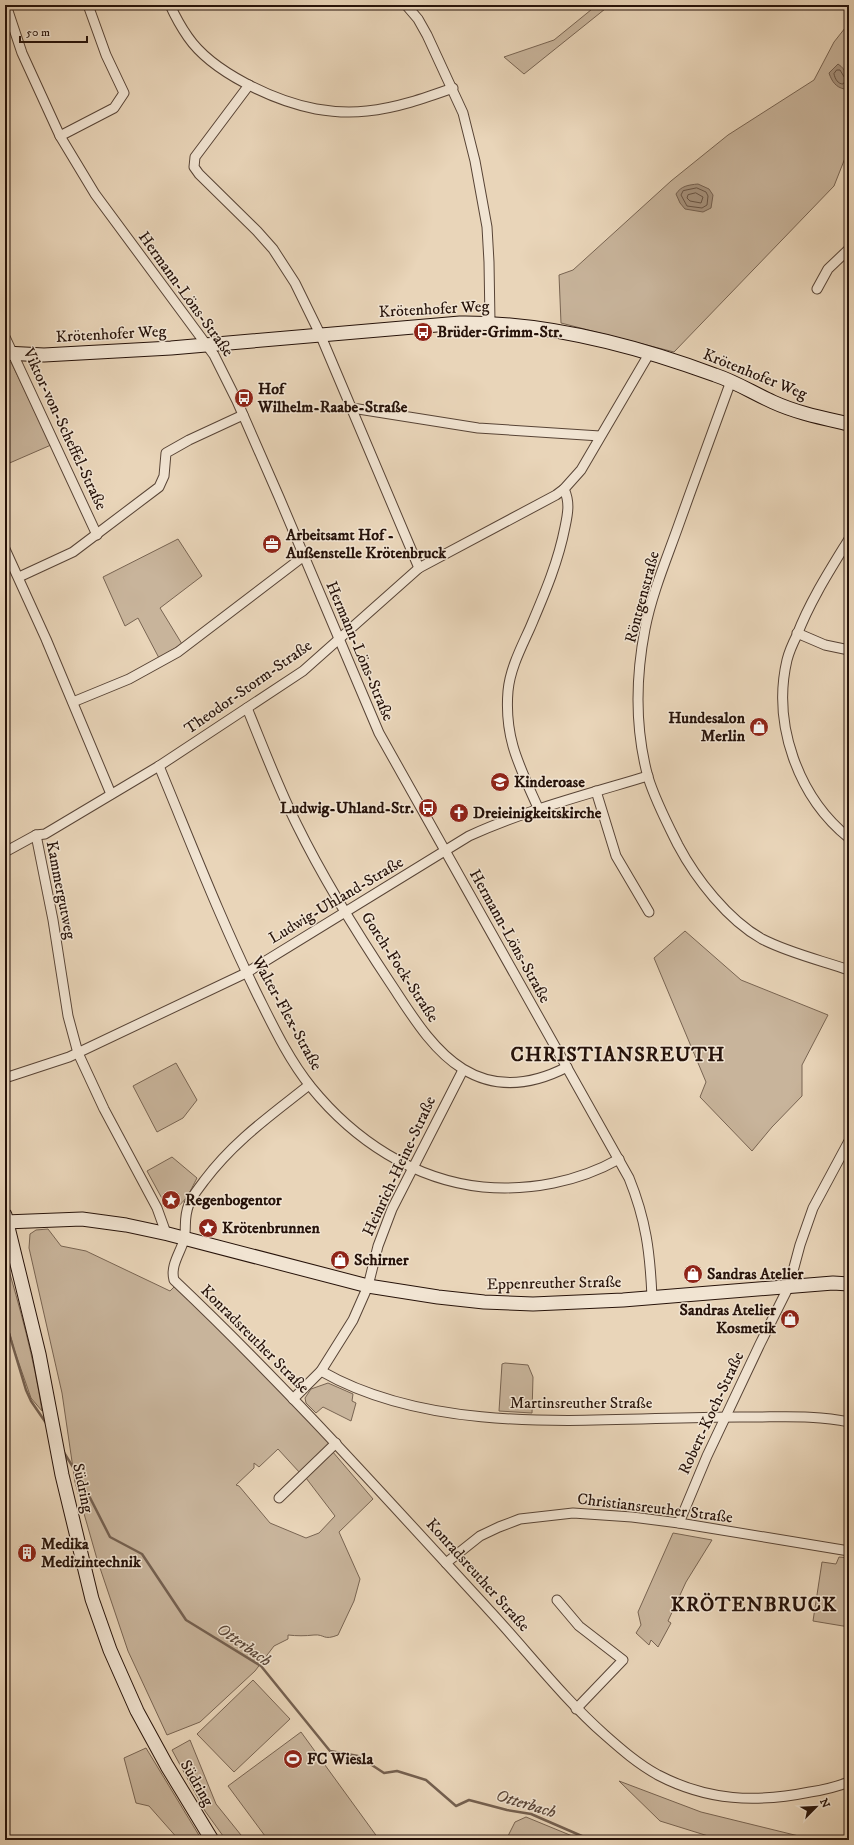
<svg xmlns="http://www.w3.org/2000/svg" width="854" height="1845" font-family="'IM FELL DW Pica',serif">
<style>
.green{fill:#c8b49b;stroke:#786452}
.water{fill:#a7937e;stroke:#746050}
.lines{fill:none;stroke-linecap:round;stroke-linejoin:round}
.shore{stroke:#675344;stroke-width:1}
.stream{stroke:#746050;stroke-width:2.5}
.street-casing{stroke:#584436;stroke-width:11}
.secondary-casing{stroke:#27130a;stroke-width:15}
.street{stroke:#f1e4d2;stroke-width:9}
.secondary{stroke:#f1e4d2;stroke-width:13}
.labels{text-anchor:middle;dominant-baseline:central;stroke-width:3;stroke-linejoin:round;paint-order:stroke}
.street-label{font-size:16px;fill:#27130a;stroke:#f1e4d2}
.poi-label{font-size:16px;font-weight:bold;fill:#27130a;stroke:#f1e4d2;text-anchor:start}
.water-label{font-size:17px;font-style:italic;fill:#5a4638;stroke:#f1e4d2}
.district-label{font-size:20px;font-weight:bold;letter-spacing:1px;fill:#27130a;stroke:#f1e4d2}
</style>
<rect width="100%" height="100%" fill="#e9d5b9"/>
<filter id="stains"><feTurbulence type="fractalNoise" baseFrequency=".005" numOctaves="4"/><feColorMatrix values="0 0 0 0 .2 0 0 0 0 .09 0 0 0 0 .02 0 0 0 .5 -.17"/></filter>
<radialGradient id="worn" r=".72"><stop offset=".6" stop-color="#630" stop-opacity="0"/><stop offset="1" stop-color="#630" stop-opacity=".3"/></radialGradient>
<g class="green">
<path d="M 597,5 L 610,5 L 524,74 L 504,57 L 554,40 Z"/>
<path d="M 849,23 L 849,148 L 834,186 L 674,352 L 561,323 L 559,275 L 573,270 L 671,181 L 728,135 L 814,80 L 834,42 Z"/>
<path d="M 5,361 L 11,362 L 51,445 L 5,465 Z"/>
<path d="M 178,539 L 202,576 L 160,608 L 182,644 L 159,658 L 138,618 L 125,626 L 103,577 Z"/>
<path d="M 685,931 L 741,980 L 828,1015 L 802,1065 L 802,1096 L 772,1127 L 752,1151 L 700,1097 L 706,1082 L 654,958 Z"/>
<path d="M 176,1063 L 197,1100 L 183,1118 L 157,1132 L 133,1086 Z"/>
<path d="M 172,1157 L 197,1178 C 191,1189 180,1217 165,1204 L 147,1171 Z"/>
<path d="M 48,1229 L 61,1246 L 86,1251 L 170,1291 L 176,1285 L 330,1442 L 300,1473 L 278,1449 L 259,1467 L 254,1463 L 254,1468 L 236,1485 L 239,1486 L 270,1523 L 306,1538 L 319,1533 L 335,1516 L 306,1478 L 332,1451 L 373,1499 L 339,1532 L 360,1579 L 354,1601 L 338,1635 C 323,1641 325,1634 314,1635 C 305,1636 297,1636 288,1635 L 288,1639 L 274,1646 L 255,1671 L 200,1722 L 167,1735 L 128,1651 L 97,1559 L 75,1482 L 62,1393 L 29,1248 L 30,1234 L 36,1230 Z"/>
<path d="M 5,1257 C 20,1308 34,1358 42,1411 L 31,1398 L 14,1349 L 5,1316 Z"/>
<path d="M 505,1363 L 528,1365 L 533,1377 L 532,1413 L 499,1411 L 502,1364 Z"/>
<path d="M 328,1383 L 353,1394 L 352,1401 L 356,1403 L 351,1421 L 323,1407 L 316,1413 L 306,1403 L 305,1398 L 311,1389 Z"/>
<path d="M 673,1533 L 712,1540 L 686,1582 L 668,1621 L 671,1623 L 658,1647 L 651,1640 L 649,1645 L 636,1633 L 641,1625 L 638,1612 Z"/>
<path d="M 839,1557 L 849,1558 L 849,1627 L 813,1621 L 822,1562 L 836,1564 Z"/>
<path d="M 253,1680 L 290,1719 L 234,1772 L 197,1734 Z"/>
<path d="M 301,1732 L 378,1838 L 376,1840 L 268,1840 L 228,1786 Z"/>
<path d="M 190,1740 L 216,1804 L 245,1840 L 226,1840 L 205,1811 L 172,1750 Z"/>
<path d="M 146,1748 L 200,1837 L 203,1840 L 179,1840 L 149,1806 L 136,1803 L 124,1758 Z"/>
<path d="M 619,1781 L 701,1812 L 815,1840 L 721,1840 L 660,1821 Z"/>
<path d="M 526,1817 L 582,1840 L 506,1840 L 515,1822 Z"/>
</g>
<g class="water">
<path d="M 838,64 C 847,70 847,77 847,86 L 844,89 C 836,87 832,82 829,73 Z"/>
<path d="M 698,184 L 709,189 L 713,195 L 711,208 L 703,212 L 685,209 L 680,203 L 676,194 C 681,186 688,185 698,184 Z"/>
</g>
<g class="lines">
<g class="shore">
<path d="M 837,70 L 840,70 L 846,80 L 843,84 C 838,84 835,79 834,74 Z"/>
<path d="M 697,188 L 706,192 L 708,196 L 707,205 L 702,208 L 687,206 L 681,195 L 683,191 Z"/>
<path d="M 696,193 L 703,197 L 701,203 L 690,201 L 687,198 L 688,195 Z"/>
</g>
<g class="stream">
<path d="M 5,1320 L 26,1390 L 31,1401 L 46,1423"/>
<path d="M 63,1451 L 81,1480 L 110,1537 L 142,1554 L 186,1620 L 261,1666 L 330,1751 L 358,1756 L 384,1773 L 397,1771 L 426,1780 L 456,1806 L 469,1800 L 507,1810 L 531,1814 L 591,1840"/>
</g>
<g class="street-casing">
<g id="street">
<path d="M 6,5 L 22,53 L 60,136 L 95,194 L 214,355 L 237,401 L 279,497 L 379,733 L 629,1178 C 646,1220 650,1252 652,1297"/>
<path d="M 170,5 C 175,16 181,27 188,37 C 212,72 274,101 316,109 C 333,112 350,113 367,111 C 397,108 425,98 453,88"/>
<path d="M 406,5 L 418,19 L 427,35 L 463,113 L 475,161 L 487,227 L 489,262 L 490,322"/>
<path d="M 249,85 L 195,157 L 194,167 L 199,174 L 257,231 L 273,249 L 295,283 L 320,334 L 419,568"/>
<path d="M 60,136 L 114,108 L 124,93 L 106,55 L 88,5"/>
<path d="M 817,289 L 828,269 L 849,249"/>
<path d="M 5,337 L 97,535"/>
<path d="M 731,381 C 714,428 696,476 679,524 C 667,558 652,593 645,629 C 636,676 635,729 648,777 C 655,800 667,823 678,845 C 696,879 728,920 762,939 C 789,953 820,960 849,970"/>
<path d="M 352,408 L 478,428 L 600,436"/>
<path d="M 849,539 C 830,570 810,601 797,635 C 793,643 789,652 787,660 C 772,724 798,797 849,838"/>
<path d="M 5,549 L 46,639 L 111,794"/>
<path d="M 19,577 L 73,552 L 159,487 L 164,476 L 166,453 L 189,440 L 243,415"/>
<path d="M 797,633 L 825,645 L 849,650"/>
<path d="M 73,702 L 129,679 L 178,652 L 304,556"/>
<path d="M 247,708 C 263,747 278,787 297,825 C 324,880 357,933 391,984 C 411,1014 432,1050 463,1069 C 497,1090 534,1084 567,1067"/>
<path d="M 159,766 C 191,843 221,921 258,996 C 273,1026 289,1060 311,1087 C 354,1140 414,1180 483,1187 C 530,1191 578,1182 619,1159"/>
<path d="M 596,791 L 616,856 L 649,912"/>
<path d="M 539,810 C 520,767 504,739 508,691 C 510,669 521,648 530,628 C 544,595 558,563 565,527 C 568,513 570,502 564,489"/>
<path d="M 36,835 L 53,920 L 68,1016 L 78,1053 L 104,1109 L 157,1208 L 166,1233"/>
<path d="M 5,852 L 36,835 L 45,834 L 159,766 L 303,671 L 419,568 L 556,495 L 564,489 L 581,470 L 649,354"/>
<path d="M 5,1078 L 69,1057 L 246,973 L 469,836 C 526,810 588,794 648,776"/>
<path d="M 309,1085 C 270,1116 234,1141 204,1181 C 199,1188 192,1196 189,1204 C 183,1219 187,1227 184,1240 C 180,1253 170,1266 174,1280 C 284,1384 386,1498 489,1610 C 528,1652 562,1697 605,1735 C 622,1750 638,1764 658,1775 C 708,1801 756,1803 810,1792 C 823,1790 836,1787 849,1782"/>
<path d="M 321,1371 C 445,1442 615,1415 752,1417 C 784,1417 818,1415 849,1422"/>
<path d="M 293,1399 L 321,1371 L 353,1320 L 368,1286 L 378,1246 L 392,1209 L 463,1070"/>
<path d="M 279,1498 L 336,1443"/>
<path d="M 679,1523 L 707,1456 L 760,1344 L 789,1286 L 800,1245 L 813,1208 L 849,1141"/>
<path d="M 446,1563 L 480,1536 L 499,1527 L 520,1519 L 573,1513 L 632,1517 L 679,1523 L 849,1551"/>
<path d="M 557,1600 L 579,1626 L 623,1660 L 576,1709"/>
</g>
</g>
<g class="secondary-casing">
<g id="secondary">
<path d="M 5,353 L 44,355 L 171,348 L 460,323 C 547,322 634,345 715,375 C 736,382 753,393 773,402 C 797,413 823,418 849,424"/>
<path d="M 5,1215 L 39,1354 L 62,1475 L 92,1599 L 110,1650 L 137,1711 L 167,1766 L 212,1840"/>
<path d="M 5,1222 L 82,1219 L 126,1225 L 168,1234 L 368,1286 L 438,1297 L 484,1302 L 533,1304 L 623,1300 L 833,1283 L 849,1284"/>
</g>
</g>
<use href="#street" class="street"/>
<use href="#secondary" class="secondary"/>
</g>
<defs>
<g id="bus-disc" transform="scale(1)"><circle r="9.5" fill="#8f2418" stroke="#f1e4d2"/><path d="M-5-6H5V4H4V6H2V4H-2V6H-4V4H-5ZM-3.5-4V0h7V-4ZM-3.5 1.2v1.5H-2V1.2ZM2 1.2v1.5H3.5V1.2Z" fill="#fff"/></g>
<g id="office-disc" transform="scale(1)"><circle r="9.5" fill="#8f2418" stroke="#f1e4d2"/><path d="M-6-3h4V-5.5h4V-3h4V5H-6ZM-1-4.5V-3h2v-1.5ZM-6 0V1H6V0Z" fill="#fff"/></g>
<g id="shop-disc" transform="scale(1)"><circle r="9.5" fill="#8f2418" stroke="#f1e4d2"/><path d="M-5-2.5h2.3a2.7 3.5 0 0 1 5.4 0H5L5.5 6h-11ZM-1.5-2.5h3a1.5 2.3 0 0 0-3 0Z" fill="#fff"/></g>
<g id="school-disc" transform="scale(1)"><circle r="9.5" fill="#8f2418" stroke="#f1e4d2"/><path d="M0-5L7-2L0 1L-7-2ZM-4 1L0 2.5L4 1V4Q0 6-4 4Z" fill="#fff"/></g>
<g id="church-disc" transform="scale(1)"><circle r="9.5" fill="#8f2418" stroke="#f1e4d2"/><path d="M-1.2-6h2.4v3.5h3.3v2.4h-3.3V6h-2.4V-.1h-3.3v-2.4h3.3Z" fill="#fff"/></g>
<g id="sight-disc" transform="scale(1)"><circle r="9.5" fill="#8f2418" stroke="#f1e4d2"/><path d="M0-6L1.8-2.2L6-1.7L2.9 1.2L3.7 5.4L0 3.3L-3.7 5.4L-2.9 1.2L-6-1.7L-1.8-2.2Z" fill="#fff"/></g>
<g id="building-disc" transform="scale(1)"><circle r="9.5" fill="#8f2418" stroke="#f1e4d2"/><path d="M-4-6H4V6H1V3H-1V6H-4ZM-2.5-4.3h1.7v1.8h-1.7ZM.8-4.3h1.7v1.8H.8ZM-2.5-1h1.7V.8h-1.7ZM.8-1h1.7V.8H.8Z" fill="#fff"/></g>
<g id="stadium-disc" transform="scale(1)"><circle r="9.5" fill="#8f2418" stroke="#f1e4d2"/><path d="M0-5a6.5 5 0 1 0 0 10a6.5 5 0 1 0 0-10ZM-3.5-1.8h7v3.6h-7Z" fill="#fff"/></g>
</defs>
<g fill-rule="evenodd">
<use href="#bus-disc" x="423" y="332"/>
<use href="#bus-disc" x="244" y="398"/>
<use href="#office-disc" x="272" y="544"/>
<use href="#shop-disc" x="759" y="727"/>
<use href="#school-disc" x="500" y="782"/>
<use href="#bus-disc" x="428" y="808"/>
<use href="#church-disc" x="459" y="813"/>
<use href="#sight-disc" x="171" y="1200"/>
<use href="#sight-disc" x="208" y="1228"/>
<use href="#shop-disc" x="340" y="1260"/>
<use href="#shop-disc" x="693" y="1274"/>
<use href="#shop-disc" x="790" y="1319"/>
<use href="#building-disc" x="27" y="1553"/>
<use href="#stadium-disc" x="293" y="1759"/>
</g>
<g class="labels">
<g class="street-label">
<text transform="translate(186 294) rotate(54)">Hermann-Löns-Straße</text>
<text transform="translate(434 309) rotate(-3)">Krötenhofer Weg</text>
<text transform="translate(111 334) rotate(-3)">Krötenhofer Weg</text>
<text transform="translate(755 374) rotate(22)">Krötenhofer Weg</text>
<text transform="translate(65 429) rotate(65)">Viktor-von-Scheffel-Straße</text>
<text transform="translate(642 597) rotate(-75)">Röntgenstraße</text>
<text transform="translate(360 651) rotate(67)">Hermann-Löns-Straße</text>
<text transform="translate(248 687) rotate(-35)">Theodor-Storm-Straße</text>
<text transform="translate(61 890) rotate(79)">Kammergutweg</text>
<text transform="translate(336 900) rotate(-31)">Ludwig-Uhland-Straße</text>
<text transform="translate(510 936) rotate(61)">Hermann-Löns-Straße</text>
<text transform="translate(400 967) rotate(57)">Gorch-Fock-Straße</text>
<text transform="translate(287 1013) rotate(61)">Walter-Flex-Straße</text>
<text transform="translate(399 1166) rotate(-65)">Heinrich-Heine-Straße</text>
<text transform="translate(554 1283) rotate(-1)">Eppenreuther Straße</text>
<text transform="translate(255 1339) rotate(45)">Konradsreuther Straße</text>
<text x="581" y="1403">Martinsreuther Straße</text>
<text transform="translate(711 1413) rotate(-65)">Robert-Koch-Straße</text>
<text transform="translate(83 1488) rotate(78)">Südring</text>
<text transform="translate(655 1508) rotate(7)">Christiansreuther Straße</text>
<text transform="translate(478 1575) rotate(48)">Konradsreuther Straße</text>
<text transform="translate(197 1783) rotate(60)">Südring</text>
</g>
<g class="poi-label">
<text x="437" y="332">Brüder-Grimm-Str.</text>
<text x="258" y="389">Hof<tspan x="258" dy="18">Wilhelm-Raabe-Straße</tspan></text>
<text x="286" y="535">Arbeitsamt Hof -<tspan x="286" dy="18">Außenstelle Krötenbruck</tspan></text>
<text x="745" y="718" text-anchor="end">Hundesalon<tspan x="745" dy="18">Merlin</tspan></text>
<text x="514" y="782">Kinderoase</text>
<text x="414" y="808" text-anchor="end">Ludwig-Uhland-Str.</text>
<text x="473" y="813">Dreieinigkeitskirche</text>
<text x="185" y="1200">Regenbogentor</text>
<text x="222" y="1228">Krötenbrunnen</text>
<text x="354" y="1260">Schirner</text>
<text x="707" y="1274">Sandras Atelier</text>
<text x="776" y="1310" text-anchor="end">Sandras Atelier<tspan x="776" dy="18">Kosmetik</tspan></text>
<text x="41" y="1544">Medika<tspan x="41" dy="18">Medizintechnik</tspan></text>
<text x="307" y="1759">FC Wiesla</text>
</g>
<g class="water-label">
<text transform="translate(244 1645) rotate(35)">Otterbach</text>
<text transform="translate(526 1804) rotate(17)">Otterbach</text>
</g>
<g class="district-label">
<text x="618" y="1055">CHRISTIANSREUTH</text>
<text x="754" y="1605">KRÖTENBRUCK</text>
</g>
</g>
<rect width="854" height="1845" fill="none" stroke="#e9d5b9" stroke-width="20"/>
<rect x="6" y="6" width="842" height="1833" fill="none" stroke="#27130a" stroke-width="2"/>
<rect x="10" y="10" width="834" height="1825" fill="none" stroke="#27130a"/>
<g transform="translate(816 1807) rotate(66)" stroke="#f1e4d2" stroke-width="3" paint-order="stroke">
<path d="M0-3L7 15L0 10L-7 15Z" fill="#27130a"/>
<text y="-6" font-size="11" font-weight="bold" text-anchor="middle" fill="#27130a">N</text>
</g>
<path d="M20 36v6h67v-6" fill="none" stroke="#27130a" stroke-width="2"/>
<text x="26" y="36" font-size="12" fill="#27130a" stroke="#f1e4d2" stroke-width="3" paint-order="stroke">50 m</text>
<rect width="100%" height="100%" filter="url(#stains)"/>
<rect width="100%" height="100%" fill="url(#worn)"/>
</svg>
